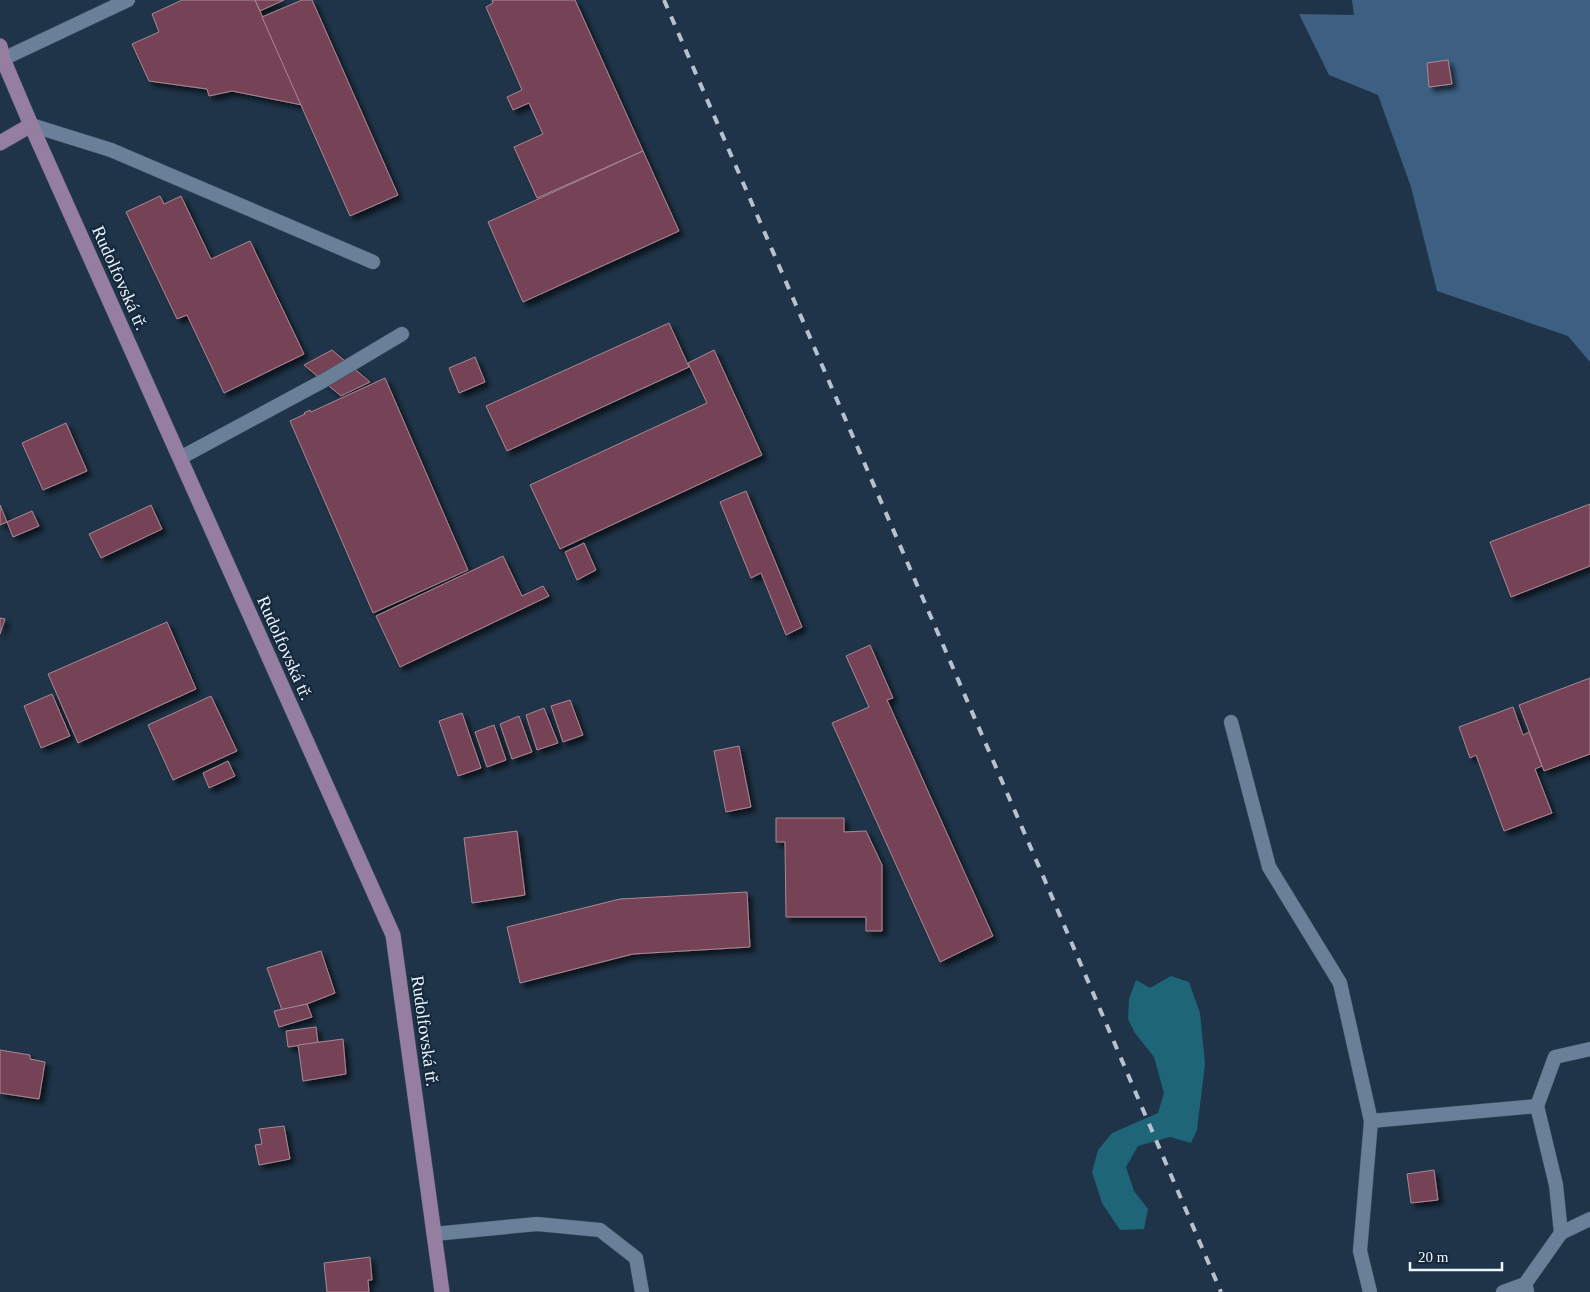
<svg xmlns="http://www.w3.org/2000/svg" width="1590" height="1292" font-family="'Times New Roman',serif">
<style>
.green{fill:#3d5f82}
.water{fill:#1e6577}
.building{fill:#764357;stroke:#aa8793;filter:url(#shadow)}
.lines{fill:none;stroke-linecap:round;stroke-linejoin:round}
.lane-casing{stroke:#3e4f60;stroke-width:15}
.secondary-casing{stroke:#3e4f60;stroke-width:16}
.lane{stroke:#698098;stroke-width:14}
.secondary{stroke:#957ea0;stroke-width:15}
.rail{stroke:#b7c2ce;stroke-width:4;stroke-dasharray:9 9;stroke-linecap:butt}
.labels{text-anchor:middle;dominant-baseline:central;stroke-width:4.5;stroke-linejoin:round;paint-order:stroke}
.street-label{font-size:18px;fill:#edf5fd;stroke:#15293d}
</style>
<defs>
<filter id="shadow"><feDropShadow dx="4.5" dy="4.5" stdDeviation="2.5" flood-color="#0009"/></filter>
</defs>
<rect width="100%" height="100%" fill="#1f3448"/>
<path class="green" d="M 1352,0 L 1590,0 L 1590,362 L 1568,336 L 1437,291 L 1411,187 L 1378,95 L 1329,75 L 1299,14 L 1354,15 Z"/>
<path class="water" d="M 1171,976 L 1189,982 L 1200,1013 L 1205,1064 L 1197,1130 L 1191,1143 L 1170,1137 L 1138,1146 L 1126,1167 L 1134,1191 L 1148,1209 L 1144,1229 L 1120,1230 L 1102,1203 L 1092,1172 L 1098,1150 L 1112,1133 L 1158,1113 L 1164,1093 L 1154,1057 L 1135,1033 L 1128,1019 L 1129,999 L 1136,980 L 1150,988 Z"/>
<g class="building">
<path d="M 182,0 L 255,0 L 302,105 L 232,91 L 209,96 L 207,89 L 149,81 L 132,44 L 159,32 L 152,14 Z"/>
<path d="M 255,0 L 284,0 L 260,11 Z"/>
<path d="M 302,0 L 312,0 L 398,195 L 350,216 L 262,17 Z"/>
<path d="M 492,0 L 575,0 L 643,151 L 537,198 L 514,147 L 543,134 L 529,103 L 513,110 L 507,97 L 522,90 L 486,7 L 493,3 Z"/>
<path d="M 1448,60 L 1452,84 L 1429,87 L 1427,63 Z"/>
<path d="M 643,151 L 679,231 L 523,302 L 488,222 Z"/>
<path d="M 160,196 L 164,204 L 181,196 L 211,259 L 250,241 L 304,354 L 224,393 L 187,315 L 177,319 L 126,212 Z"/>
<path d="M 669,323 L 689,367 L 507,451 L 486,406 Z"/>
<path d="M 332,350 L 370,382 L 341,396 L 304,365 Z"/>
<path d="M 714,350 L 762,455 L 560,549 L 530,485 L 707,403 L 688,363 Z"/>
<path d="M 475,357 L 485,382 L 459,393 L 449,368 Z"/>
<path d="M 385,378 L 468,570 L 373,613 L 290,421 L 305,414 L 304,413 L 310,410 L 311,412 Z"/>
<path d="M 66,423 L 87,471 L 43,490 L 22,443 Z"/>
<path d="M 746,491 L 802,627 L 786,635 L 761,573 L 751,578 L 720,502 Z"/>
<path d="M 1590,504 L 1590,566 L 1511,597 L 1490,542 Z"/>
<path d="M 0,505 L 7,522 L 0,525 Z"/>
<path d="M 151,505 L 162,529 L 101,558 L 89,534 Z"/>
<path d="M 32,511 L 39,526 L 13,537 L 7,522 Z"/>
<path d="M 584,543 L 596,570 L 577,580 L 565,552 Z"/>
<path d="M 503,556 L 522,596 L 543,586 L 549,596 L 400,667 L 376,616 Z"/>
<path d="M 0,618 L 5,619 L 0,634 Z"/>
<path d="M 167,622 L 196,689 L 78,743 L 48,674 Z"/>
<path d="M 870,645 L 893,698 L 887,700 L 993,936 L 940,962 L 832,723 L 869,707 L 846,656 Z"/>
<path d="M 1590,678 L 1590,754 L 1544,771 L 1519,705 Z"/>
<path d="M 52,694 L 70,736 L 41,748 L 24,706 Z"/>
<path d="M 211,696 L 237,751 L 173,780 L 148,725 Z"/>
<path d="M 570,700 L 583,735 L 563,742 L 551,706 Z"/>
<path d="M 1513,707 L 1523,735 L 1529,732 L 1542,766 L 1535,769 L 1552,813 L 1504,831 L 1476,755 L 1470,758 L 1459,727 Z"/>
<path d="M 544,708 L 558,743 L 537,750 L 526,715 Z"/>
<path d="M 462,713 L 481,768 L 458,776 L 439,721 Z"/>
<path d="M 519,716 L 532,752 L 512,759 L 500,724 Z"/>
<path d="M 494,725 L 506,760 L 487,767 L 475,732 Z"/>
<path d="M 739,746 L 751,807 L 726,812 L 714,751 Z"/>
<path d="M 228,761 L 235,776 L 209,788 L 203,773 Z"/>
<path d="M 776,818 L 844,818 L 844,832 L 866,831 L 882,865 L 882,931 L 866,931 L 866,917 L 786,917 L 785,842 L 776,842 Z"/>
<path d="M 517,831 L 525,895 L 472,903 L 464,838 Z"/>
<path d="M 747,892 L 750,947 L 633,954 L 520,983 L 507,927 L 620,899 Z"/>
<path d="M 321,951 L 335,993 L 307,1004 L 282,1010 L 267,968 Z"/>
<path d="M 307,1004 L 312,1017 L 279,1027 L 274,1011 Z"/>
<path d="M 316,1027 L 318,1043 L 288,1047 L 286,1031 Z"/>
<path d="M 343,1039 L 346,1074 L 303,1081 L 298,1045 Z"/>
<path d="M 0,1050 L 30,1055 L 30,1059 L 45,1062 L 39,1099 L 0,1093 Z"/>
<path d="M 284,1126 L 290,1159 L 259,1165 L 255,1145 L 262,1144 L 259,1129 Z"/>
<path d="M 1434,1170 L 1438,1200 L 1411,1203 L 1407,1174 Z"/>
<path d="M 370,1257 L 372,1280 L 368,1280 L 369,1292 L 327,1292 L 324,1263 Z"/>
</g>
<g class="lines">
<g class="lane-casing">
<g id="lane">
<path d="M 3,59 L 128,0"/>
<path d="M 31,125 L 111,150 L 373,262"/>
<path d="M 180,458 L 323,381 L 402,334"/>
<path d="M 1231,722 L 1269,867 L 1340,983 L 1371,1121"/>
<path d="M 1537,1106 L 1555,1057 L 1590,1049"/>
<path d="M 434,1234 L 537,1224 L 600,1230 L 636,1258 L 642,1292"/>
<path d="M 1525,1284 L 1561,1233 L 1590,1219"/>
<path d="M 1370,1292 L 1360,1251 L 1371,1121 L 1537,1106 L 1556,1185 L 1561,1233"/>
<path d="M 1503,1292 L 1525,1284 L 1527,1291"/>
</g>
</g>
<g class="secondary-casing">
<g id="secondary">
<path d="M 0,46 L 3,59 L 31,125 L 393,935 L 442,1292"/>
<path d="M 0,143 L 31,125"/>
</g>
</g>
<use href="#lane" class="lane"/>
<use href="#secondary" class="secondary"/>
<path class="rail" d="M 664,0 L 1043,876 L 1221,1292"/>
</g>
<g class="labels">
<g class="street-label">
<text transform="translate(120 278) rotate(66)">Rudolfovská tř.</text>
<text transform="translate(285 648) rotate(66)">Rudolfovská tř.</text>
<text transform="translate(425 1031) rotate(82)">Rudolfovská tř.</text>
</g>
</g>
<path d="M1410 1262v8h92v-8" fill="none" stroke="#edf5fd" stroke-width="2.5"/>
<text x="1418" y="1262" font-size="15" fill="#edf5fd" stroke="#15293d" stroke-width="4" paint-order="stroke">20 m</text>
</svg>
